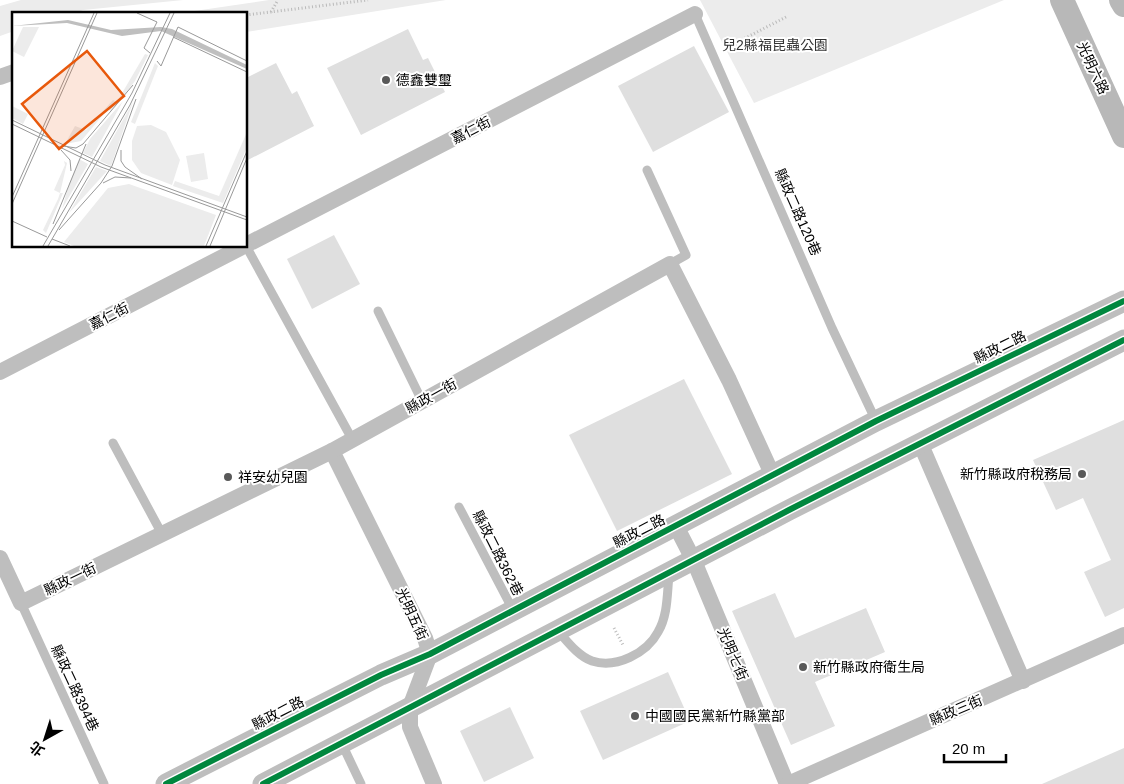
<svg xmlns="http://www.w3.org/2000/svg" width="1124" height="784" font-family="Helvetica,'Noto Sans TC',sans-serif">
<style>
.green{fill:#ececec}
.building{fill:#dfdfdf}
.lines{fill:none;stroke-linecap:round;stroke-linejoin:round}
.path{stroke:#b9b9b9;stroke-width:3;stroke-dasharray:1 2.5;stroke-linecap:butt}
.service{stroke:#bebebe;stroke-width:9}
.minor{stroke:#bebebe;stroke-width:16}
.tertiary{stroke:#bebebe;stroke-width:21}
.secondary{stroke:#b8b8b8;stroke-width:24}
.cycleway-casing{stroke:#fff;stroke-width:9}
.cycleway{stroke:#00873e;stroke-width:6}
.poi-dot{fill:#595959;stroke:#fff;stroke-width:2}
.labels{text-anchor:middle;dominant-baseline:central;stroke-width:4;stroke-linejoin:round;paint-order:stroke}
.park-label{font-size:14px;fill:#333;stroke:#fff}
.street-label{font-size:14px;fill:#000;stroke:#fff}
.poi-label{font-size:14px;fill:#000;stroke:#fff;text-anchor:start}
.inset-road{fill:none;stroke:#999;stroke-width:1}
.view{fill:#e8590c;fill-opacity:0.15;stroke:#e8590c;stroke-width:2.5}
.inset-edge{fill:none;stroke:#000;stroke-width:2.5}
</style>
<rect width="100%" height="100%" fill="#fff"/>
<g class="green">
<path d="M 21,0 L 183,0 L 83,10 L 71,14 L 14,14 L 14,31 L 0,36 L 0,6 Z"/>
<path d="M 269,0 L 446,0 L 246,32 L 246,14 L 174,14 Z"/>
<path d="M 700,0 L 1004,0 L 754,103 Z"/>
</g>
<g class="building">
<path d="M 408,29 L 423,60 L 428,58 L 445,92 L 361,135 L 327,68 Z"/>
<path d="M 694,46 L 729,112 L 653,152 L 618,86 Z"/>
<path d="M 276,63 L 292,94 L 297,91 L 314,126 L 246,161 L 246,78 Z"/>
<path d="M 334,235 L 360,284 L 312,309 L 287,259 Z"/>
<path d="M 684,379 L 732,474 L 617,531 L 569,435 Z"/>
<path d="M 1124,420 L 1124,608 L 1105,617 L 1084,572 L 1111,560 L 1083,498 L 1056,510 L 1033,460 Z"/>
<path d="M 775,593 L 795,638 L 866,608 L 885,652 L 815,682 L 835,726 L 791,745 L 732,611 Z"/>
<path d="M 668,672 L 690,721 L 603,760 L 580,711 Z"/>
<path d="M 510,707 L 534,758 L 484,782 L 460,731 Z"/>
<path d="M 1124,748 L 1124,784 L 1042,784 Z"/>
</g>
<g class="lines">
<g class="path">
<path d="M 271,12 L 278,0"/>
<path d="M 246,15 L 368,0"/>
<path d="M 726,48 L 788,16"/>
<path d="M 614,628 L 623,645"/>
</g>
<g class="service">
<path d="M 695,14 L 832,328 L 876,421"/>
<path d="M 647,170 L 686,255 L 670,264"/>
<path d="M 246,246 L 352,439"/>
<path d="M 378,311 L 422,401"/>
<path d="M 113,443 L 162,534"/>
<path d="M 459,507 L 513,610"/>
<path d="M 21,603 L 104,784"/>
<path d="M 558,631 C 567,641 578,656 592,661 C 616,669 647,653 658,632 C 668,615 667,594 669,575"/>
<path d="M 342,744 L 361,784"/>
</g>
<g class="minor">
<path d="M 0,77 L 14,72"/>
<path d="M 246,245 L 695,14"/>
<path d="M 0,372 L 244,246"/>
<path d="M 921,445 L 1023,681"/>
<path d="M 332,451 L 425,638 L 430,654 L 410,707 L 410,727 L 434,784"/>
<path d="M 676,526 L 694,561 L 787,784"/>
<path d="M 0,558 L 21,603 L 332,451 L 670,264 L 729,380 L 773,476"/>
<path d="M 788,784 L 1124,635"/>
</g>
<g class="tertiary">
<path d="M 166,784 L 381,675 L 430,654 L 876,421 L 1124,301"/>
<path d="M 263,784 L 789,510 L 1124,340"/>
</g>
<g class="secondary">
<path d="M 1062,0 L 1124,136"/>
<path d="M 1121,0 L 1124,5"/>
</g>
<g class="cycleway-casing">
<g id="cycleway">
<path d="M 166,784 L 381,675 L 430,654 L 876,421 L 1124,301"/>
<path d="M 263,784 L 789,510 L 1124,340"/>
</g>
</g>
<use href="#cycleway" class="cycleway"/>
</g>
<g class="poi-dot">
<circle cx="386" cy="80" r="5"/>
<circle cx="1082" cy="474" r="5"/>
<circle cx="228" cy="477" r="5"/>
<circle cx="803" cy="667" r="5"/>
<circle cx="635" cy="716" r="5"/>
</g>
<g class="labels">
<g class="park-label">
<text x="775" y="45">兒2縣福昆蟲公園</text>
</g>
<g class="street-label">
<text transform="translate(1093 68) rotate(65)">光明六路</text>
<text transform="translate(471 130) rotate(-27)">嘉仁街</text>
<text transform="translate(798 212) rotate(66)">縣政二路120巷</text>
<text transform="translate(109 316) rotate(-27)">嘉仁街</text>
<text transform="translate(1000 347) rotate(-26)">縣政二路</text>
<text transform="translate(431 396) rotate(-29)">縣政一街</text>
<text transform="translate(639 531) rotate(-27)">縣政二路</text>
<text transform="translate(498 553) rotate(63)">縣政二路362巷</text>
<text transform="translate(70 579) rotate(-26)">縣政一街</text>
<text transform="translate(412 614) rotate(65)">光明五街</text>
<text transform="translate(733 654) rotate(67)">光明七街</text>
<text transform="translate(75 688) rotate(65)">縣政二路394巷</text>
<text transform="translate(956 710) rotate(-23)">縣政三街</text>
<text transform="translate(278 713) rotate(-27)">縣政二路</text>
</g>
<g class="poi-label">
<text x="396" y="80">德鑫雙璽</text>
<text x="1072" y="474" text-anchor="end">新竹縣政府稅務局</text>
<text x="238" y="477">祥安幼兒園</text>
<text x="813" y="667">新竹縣政府衛生局</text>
<text x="645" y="716">中國國民黨新竹縣黨部</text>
</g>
</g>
<g transform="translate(12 12)">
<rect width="235" height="235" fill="#fff"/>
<path d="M 11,15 L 27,15 L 12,45 L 0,39 ZM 133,42 L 136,43 L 123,69 L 106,91 L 99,99 L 96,97 L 69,129 L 53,132 L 63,114 L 74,118 L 101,88 L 103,89 L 98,96 L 106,88 ZM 143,51 L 146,54 L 123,112 L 119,110 ZM 111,89 L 80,145 L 71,141 L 78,127 ZM 121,90 L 99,154 L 88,149 ZM 0,94 L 16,102 L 11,112 L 0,106 ZM 139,113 L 154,120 L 168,148 L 160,173 L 129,161 L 120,148 L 120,129 L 125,114 ZM 235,120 L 235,135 L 211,191 L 161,174 L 163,169 L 207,184 ZM 192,141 L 196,167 L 179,170 L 174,144 ZM 67,147 L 76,152 L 50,197 L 57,172 ZM 52,149 L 55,151 L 48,181 L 51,181 L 34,221 L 31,218 L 46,187 L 48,181 L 42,178 L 53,153 ZM 84,155 L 95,159 L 57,201 ZM 117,172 L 204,203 L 192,234 L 62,234 L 52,230 L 96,176 Z" fill="#ececec"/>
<path d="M 56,8 L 99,18 L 149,15 L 160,17 L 235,53 L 235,57 L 149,19 L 110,24 L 55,11 L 0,14 Z" fill="#bfbfbf"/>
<path class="inset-road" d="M 125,1 L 145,10 L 132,36 L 138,41M 161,25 L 235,60M 145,49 L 149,54 L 166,15 L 235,49M 0,108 L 93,153 L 235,205M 0,112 L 89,155 L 235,208M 51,134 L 64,136 L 71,132 L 121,73M 49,138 L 58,148 L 59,159M 109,138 L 109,149 L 113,155 L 130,167M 91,171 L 103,165 L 119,166M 0,185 L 82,1M 0,192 L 85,1M 0,209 L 35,225M 41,212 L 74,132M 47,218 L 89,171 L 100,154 L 124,87M 40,227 L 58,234M 31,234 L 120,81 L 158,1M 36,234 L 118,93 L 162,1M 194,234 L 235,139M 198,234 L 235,146"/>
<path class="view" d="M 75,39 L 112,84 L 47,137 L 10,92 Z"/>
<rect width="235" height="235" class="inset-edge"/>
</g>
<g transform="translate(45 739) rotate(219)" stroke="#ffffff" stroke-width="4" paint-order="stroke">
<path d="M0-4L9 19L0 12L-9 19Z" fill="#000000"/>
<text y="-8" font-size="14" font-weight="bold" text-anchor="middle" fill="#000000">北</text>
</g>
<path d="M944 754v8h62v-8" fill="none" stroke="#000000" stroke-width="2.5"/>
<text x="952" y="754" font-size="15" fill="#000000" stroke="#ffffff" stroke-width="4" paint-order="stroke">20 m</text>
</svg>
